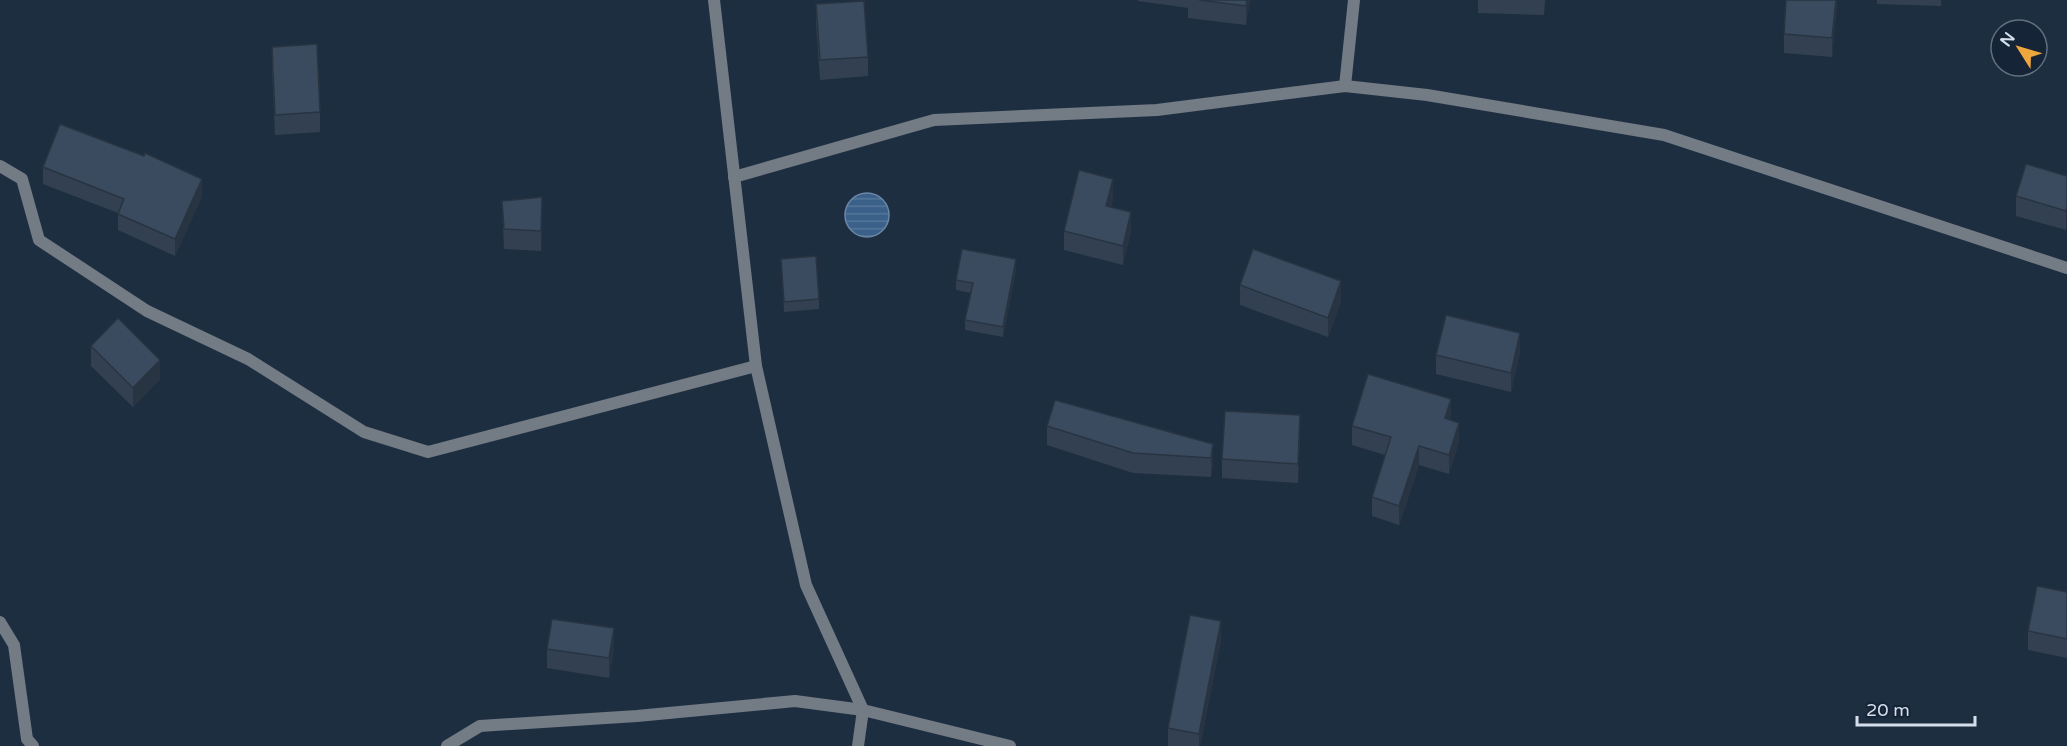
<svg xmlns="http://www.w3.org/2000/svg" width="2067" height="746" font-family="'Varela Round',sans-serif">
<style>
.water{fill:url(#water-rules);stroke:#6986a7;stroke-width:1.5}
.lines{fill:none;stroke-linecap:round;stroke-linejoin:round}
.lane{stroke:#737b85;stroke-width:12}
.street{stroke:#737b85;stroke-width:12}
.wall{fill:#324052}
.shaded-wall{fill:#293442}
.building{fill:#3a4b5f;stroke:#293442;stroke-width:1.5}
</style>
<defs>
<pattern id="water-rules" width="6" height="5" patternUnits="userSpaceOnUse" patternTransform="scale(1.5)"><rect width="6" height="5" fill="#3b608a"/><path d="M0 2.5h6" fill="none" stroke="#56769b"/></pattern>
</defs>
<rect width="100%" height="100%" fill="#1e2e41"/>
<circle class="water" cx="867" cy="215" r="22"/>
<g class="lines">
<path class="lane" d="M 1345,86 L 1354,0"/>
<g class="street">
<path d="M 714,0 L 756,366 L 806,585 L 863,710 L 1010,746"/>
<path d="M 0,166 L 22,179 L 39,240 L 147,311 L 248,359 L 364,432 L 428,452 L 756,366"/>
<path d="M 734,177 L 934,120 L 1157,110 L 1345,86 L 1427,95 L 1664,135 L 2067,268"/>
<path d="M 0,622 L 14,645 L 27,739 L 33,746"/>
<path d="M 447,746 L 480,726 L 637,716 L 795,701 L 863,710 L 858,746"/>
</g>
</g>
<g class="wall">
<path d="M 1138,0 L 1250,0 L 1246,25 L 1188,18 L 1188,8 L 1138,1 Z"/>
<path d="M 1478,0 L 1545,0 L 1544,15 L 1478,13 Z"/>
<path d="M 1837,0 L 1832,57 L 1784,53 L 1784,34 Z"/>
<path d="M 1877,0 L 1941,0 L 1941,6 L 1877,4 Z"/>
<path d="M 816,4 L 868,57 L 868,76 L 820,80 L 816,24 Z"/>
<path d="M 272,47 L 320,112 L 320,132 L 275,135 L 272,67 Z"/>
<path d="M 43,167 L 202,196 L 175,256 L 118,230 L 118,213 L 43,184 Z"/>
<path d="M 2067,176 L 2066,230 L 2016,216 L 2016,196 Z"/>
<path d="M 1113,198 L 1111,207 L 1131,231 L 1123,265 L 1064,250 L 1064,231 Z"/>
<path d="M 502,201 L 542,217 L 541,251 L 504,249 Z"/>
<path d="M 781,259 L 819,299 L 819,309 L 784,312 Z"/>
<path d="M 1016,269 L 1003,337 L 965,330 L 965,320 L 971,293 L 956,290 L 956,280 Z"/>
<path d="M 1240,285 L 1341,301 L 1328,337 L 1240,305 Z"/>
<path d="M 91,346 L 160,379 L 133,407 L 91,366 Z"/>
<path d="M 1520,352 L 1511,392 L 1436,374 L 1436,355 Z"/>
<path d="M 1451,418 L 1450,420 L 1459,442 L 1449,474 L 1419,465 L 1399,525 L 1372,516 L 1372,497 L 1385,455 L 1352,445 L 1352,426 Z"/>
<path d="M 1047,426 L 1213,444 L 1213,464 L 1211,477 L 1133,473 L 1047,445 Z"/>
<path d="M 1300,435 L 1298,483 L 1222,478 L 1222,459 Z"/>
<path d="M 2067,592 L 2067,658 L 2028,650 L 2028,631 Z"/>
<path d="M 1221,640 L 1200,746 L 1168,746 L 1168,728 Z"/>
<path d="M 614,647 L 609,678 L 547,668 L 547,649 Z"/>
</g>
<g class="shaded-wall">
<path d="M 1247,0 L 1250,0 L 1246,25 L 1246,6 Z"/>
<path d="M 1836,0 L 1837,0 L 1837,8 L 1832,57 L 1832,38 Z"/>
<path d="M 202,179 L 202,196 L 175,256 L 175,239 Z"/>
<path d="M 1113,179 L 1113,198 L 1106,225 L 1106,206 Z"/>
<path d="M 542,197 L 542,217 L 541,251 L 541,231 Z"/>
<path d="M 2067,208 L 2067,227 L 2066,230 L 2066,211 Z"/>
<path d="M 1131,212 L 1131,231 L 1123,265 L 1123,246 Z"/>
<path d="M 1016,259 L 1016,269 L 1003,337 L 1003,327 Z"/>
<path d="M 1341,281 L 1341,301 L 1328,337 L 1328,318 Z"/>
<path d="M 1520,333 L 1520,352 L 1511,392 L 1511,373 Z"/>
<path d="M 160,360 L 160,379 L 133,407 L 133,388 Z"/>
<path d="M 1451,399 L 1451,418 L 1445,437 L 1445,418 Z"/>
<path d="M 1300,415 L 1300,435 L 1298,483 L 1298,464 Z"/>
<path d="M 1459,423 L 1459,442 L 1449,474 L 1449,455 Z"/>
<path d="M 1213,444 L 1213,464 L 1211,477 L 1211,458 Z"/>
<path d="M 1419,446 L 1419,465 L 1399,525 L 1399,506 Z"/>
<path d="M 1221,621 L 1221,640 L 1200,746 L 1199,746 L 1199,734 Z"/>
<path d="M 614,628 L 614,647 L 609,678 L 609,658 Z"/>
</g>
<g class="building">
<path d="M 1199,0 L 1247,0 L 1246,6 Z"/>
<path d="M 1786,0 L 1836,0 L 1832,38 L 1784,34 Z"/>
<path d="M 864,1 L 868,57 L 820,60 L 816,4 Z"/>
<path d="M 317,44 L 320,112 L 275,115 L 272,47 Z"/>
<path d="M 60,124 L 144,156 L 145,153 L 202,179 L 175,239 L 118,214 L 124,199 L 43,167 Z"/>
<path d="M 2026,164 L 2067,176 L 2067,208 L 2066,211 L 2016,196 Z"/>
<path d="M 1079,170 L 1113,179 L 1106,206 L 1131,212 L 1123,246 L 1064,231 Z"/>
<path d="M 542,197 L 541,231 L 504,229 L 502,201 Z"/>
<path d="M 962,249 L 1016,259 L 1003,327 L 965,320 L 973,283 L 956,280 Z"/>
<path d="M 1253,249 L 1341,281 L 1328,318 L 1240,285 Z"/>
<path d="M 816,256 L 819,299 L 784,302 L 781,259 Z"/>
<path d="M 1446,315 L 1520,333 L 1511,373 L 1436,355 Z"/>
<path d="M 118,318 L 160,360 L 133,388 L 91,346 Z"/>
<path d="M 1368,374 L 1451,399 L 1445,418 L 1459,423 L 1449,455 L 1419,446 L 1399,506 L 1372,497 L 1391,437 L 1352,426 Z"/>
<path d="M 1055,400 L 1213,444 L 1211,458 L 1133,453 L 1047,426 Z"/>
<path d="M 1225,411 L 1300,415 L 1298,464 L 1222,459 Z"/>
<path d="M 2037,586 L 2067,592 L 2067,639 L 2028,631 Z"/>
<path d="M 1190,615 L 1221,621 L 1199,734 L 1168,728 Z"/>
<path d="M 552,619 L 614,628 L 609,658 L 547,649 Z"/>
</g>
<g transform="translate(2019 48) rotate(307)"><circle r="28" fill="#152436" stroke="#626f7e" stroke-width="1.5"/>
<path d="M0-4.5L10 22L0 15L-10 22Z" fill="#efa73d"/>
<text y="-9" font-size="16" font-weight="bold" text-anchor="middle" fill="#d5dfeb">N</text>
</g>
<path d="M1857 716v9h118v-9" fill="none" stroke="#d5dfeb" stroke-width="3"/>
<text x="1866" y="716" font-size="18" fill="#d5dfeb" stroke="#152436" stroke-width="4.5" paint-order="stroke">20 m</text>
</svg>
